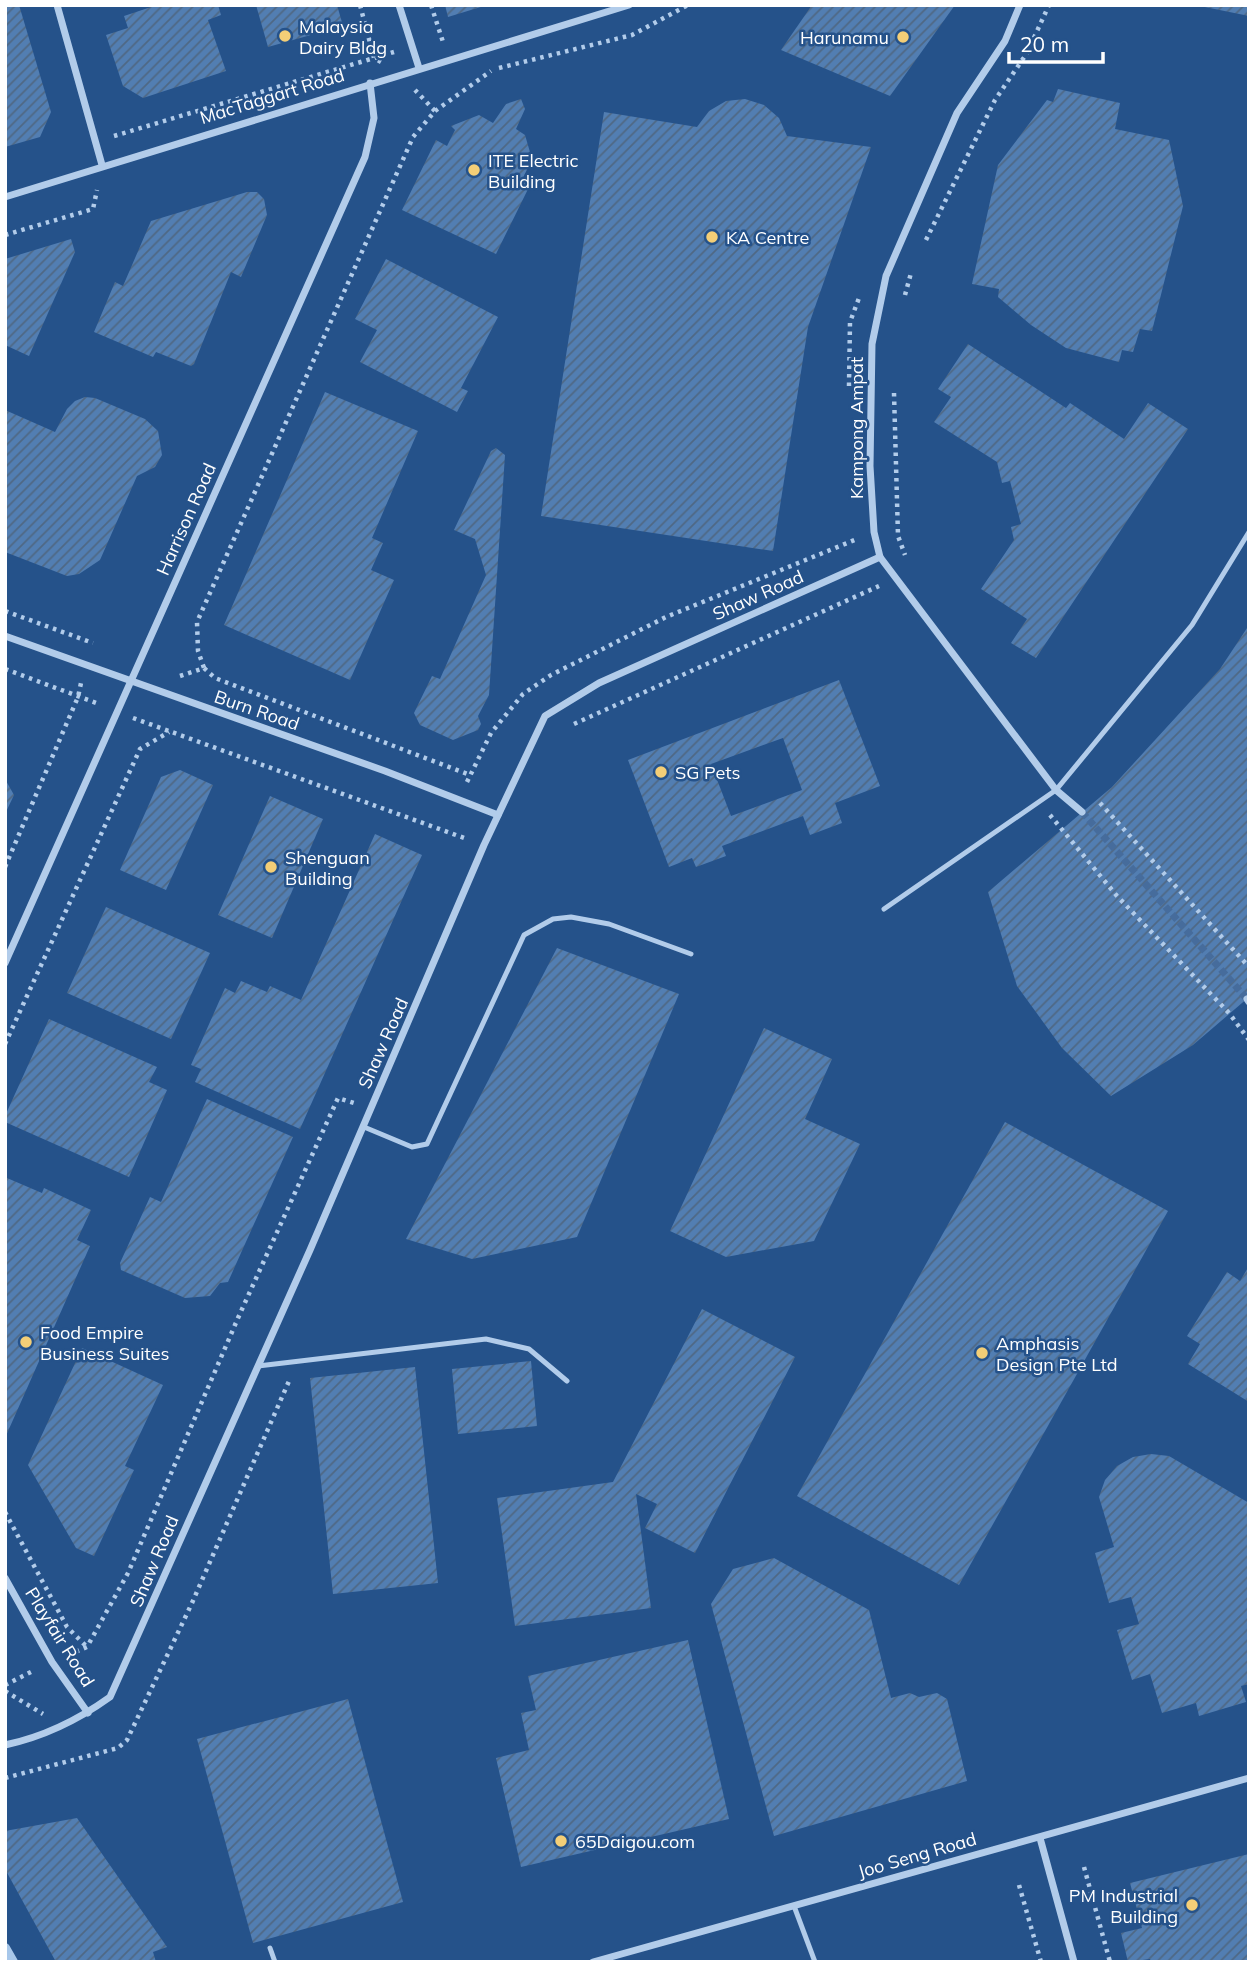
<svg xmlns="http://www.w3.org/2000/svg" width="1254" height="1967" font-family="Mulish,sans-serif">
<style>
.lines{fill:none;stroke-linecap:round;stroke-linejoin:round}
.stream{stroke:#a7c7ea;stroke-width:10}
.building{fill:url(#building-hatch);fill-rule:evenodd}
.street-tunnel{stroke:#466c9c;stroke-width:7;stroke-dasharray:7 3.5;stroke-linecap:butt}
.path{stroke:#b2ccea;stroke-width:4.5;stroke-dasharray:3.5 5;stroke-linecap:butt}
.lane{stroke:#b2ccea;stroke-width:5}
.street{stroke:#b2ccea;stroke-width:7}
.poi-dot{fill:#f3ce77;stroke:#25528a;stroke-width:2.5}
.labels{text-anchor:middle;dominant-baseline:central;stroke-width:5;stroke-linejoin:round;paint-order:stroke}
.poi-label{font-size:18px;fill:#fff;stroke:#25528a;text-anchor:start}
.street-label{font-size:18px;fill:#fff;stroke:#25528a}
</style>
<defs>
<pattern id="building-hatch" width="6" height="6" patternUnits="userSpaceOnUse" patternTransform="scale(1.75)"><rect width="6" height="6" fill="#527eb2"/><path d="M-1 1l2-2M0 6l6-6M5 7l2-2" fill="none" stroke="#4f6884"/></pattern>
</defs>
<rect width="100%" height="100%" fill="#25528a"/>
<g class="lines">
<path class="stream" d="M 5,1948 L 13,1962"/>
</g>
<g class="building">
<path d="M 5,5 L 19,5 L 51,112 L 40,137 L 5,147 Z"/>
<path d="M 157,5 L 218,5 L 221,15 L 208,20 L 226,71 L 143,98 L 123,86 L 106,35 L 128,28 L 124,16 Z"/>
<path d="M 256,5 L 337,5 L 343,26 L 268,47 Z"/>
<path d="M 445,5 L 484,5 L 484,6 L 448,17 Z"/>
<path d="M 812,5 L 955,5 L 890,96 L 781,50 Z"/>
<path d="M 1201,5 L 1249,5 L 1249,16 L 1200,6 Z"/>
<path d="M 1058,89 L 1120,103 L 1115,129 L 1169,140 L 1183,206 L 1152,331 L 1140,329 L 1133,352 L 1122,350 L 1119,362 L 1066,348 L 1031,325 L 998,297 L 999,289 L 972,284 L 998,165 L 1047,100 L 1053,102 Z"/>
<path d="M 521,99 L 525,109 L 516,129 L 525,135 L 532,159 L 522,180 L 530,185 L 496,254 L 402,210 L 436,140 L 447,146 L 455,130 L 451,126 L 479,115 L 493,123 L 506,104 Z"/>
<path d="M 745,99 L 764,105 L 779,118 L 787,136 L 871,147 L 808,327 L 773,551 L 541,516 L 604,112 L 697,127 L 709,111 L 726,101 Z"/>
<path d="M 247,192 L 257,192 L 264,199 L 267,215 L 241,277 L 231,272 L 194,364 L 191,366 L 156,352 L 153,357 L 94,332 L 115,282 L 123,286 L 151,221 Z"/>
<path d="M 71,239 L 75,252 L 29,356 L 5,345 L 5,259 Z"/>
<path d="M 386,259 L 498,317 L 461,388 L 468,391 L 457,412 L 360,362 L 377,330 L 355,319 Z"/>
<path d="M 968,344 L 1066,408 L 1070,403 L 1124,439 L 1148,403 L 1188,429 L 1036,658 L 1011,643 L 1027,619 L 981,589 L 1014,540 L 1011,527 L 1021,524 L 1010,481 L 1002,483 L 997,462 L 934,422 L 951,397 L 938,389 Z"/>
<path d="M 325,392 L 418,431 L 372,538 L 383,543 L 371,570 L 394,580 L 350,680 L 224,625 Z"/>
<path d="M 85,397 L 95,398 L 145,419 L 158,431 L 162,455 L 155,467 L 137,476 L 100,560 L 79,574 L 67,576 L 5,552 L 5,410 L 55,432 L 67,409 L 75,401 Z"/>
<path d="M 496,448 L 505,455 L 489,695 L 478,716 L 481,724 L 478,730 L 453,740 L 420,725 L 414,713 L 432,676 L 440,679 L 486,575 L 475,539 L 454,530 L 491,451 Z"/>
<path d="M 1249,625 L 1249,997 L 1193,1045 L 1111,1096 L 1062,1048 L 1017,986 L 988,892 L 1112,787 L 1220,669 Z"/>
<path d="M 839,680 L 880,786 L 835,803 L 842,823 L 810,835 L 803,816 L 722,846 L 726,856 L 696,867 L 692,858 L 669,867 L 628,760 ZM 783,738 L 802,790 L 731,816 L 711,764 Z"/>
<path d="M 180,770 L 213,785 L 166,890 L 120,870 L 161,777 Z"/>
<path d="M 5,779 L 14,795 L 5,814 Z"/>
<path d="M 270,796 L 323,819 L 272,938 L 218,915 Z"/>
<path d="M 375,834 L 422,855 L 300,1129 L 195,1082 L 201,1069 L 191,1065 L 225,988 L 235,993 L 241,981 L 267,992 L 270,986 L 301,1000 Z"/>
<path d="M 106,907 L 210,953 L 171,1039 L 67,993 Z"/>
<path d="M 557,948 L 679,994 L 577,1237 L 472,1259 L 406,1239 Z"/>
<path d="M 49,1019 L 157,1067 L 149,1082 L 167,1090 L 129,1177 L 5,1122 L 5,1116 Z"/>
<path d="M 764,1028 L 832,1059 L 805,1119 L 860,1144 L 814,1241 L 726,1257 L 670,1231 Z"/>
<path d="M 207,1099 L 293,1137 L 228,1282 L 220,1283 L 210,1296 L 185,1298 L 121,1270 L 120,1263 L 150,1197 L 161,1202 Z"/>
<path d="M 1005,1122 L 1168,1211 L 959,1585 L 797,1496 Z"/>
<path d="M 7,1178 L 42,1193 L 44,1188 L 91,1210 L 77,1240 L 90,1246 L 5,1438 Z"/>
<path d="M 1249,1266 L 1249,1402 L 1188,1364 L 1200,1344 L 1187,1336 L 1227,1272 L 1240,1281 Z"/>
<path d="M 702,1309 L 795,1357 L 695,1553 L 645,1528 L 657,1504 L 636,1494 L 651,1608 L 515,1626 L 497,1498 L 613,1482 Z"/>
<path d="M 82,1348 L 163,1385 L 125,1466 L 134,1470 L 94,1556 L 76,1548 L 28,1465 Z"/>
<path d="M 531,1361 L 537,1426 L 458,1434 L 452,1369 Z"/>
<path d="M 415,1367 L 438,1583 L 333,1594 L 310,1378 Z"/>
<path d="M 1151,1454 L 1169,1456 L 1249,1503 L 1249,1684 L 1241,1686 L 1246,1702 L 1199,1716 L 1196,1703 L 1162,1713 L 1150,1674 L 1132,1680 L 1117,1630 L 1139,1624 L 1131,1597 L 1109,1603 L 1095,1553 L 1114,1547 L 1099,1497 L 1105,1480 L 1117,1466 L 1133,1457 Z"/>
<path d="M 774,1558 L 869,1610 L 891,1698 L 910,1693 L 919,1697 L 937,1693 L 947,1699 L 967,1781 L 774,1836 L 711,1604 L 733,1569 Z"/>
<path d="M 688,1640 L 729,1819 L 521,1867 L 496,1758 L 529,1750 L 521,1713 L 536,1710 L 528,1676 Z"/>
<path d="M 348,1699 L 403,1902 L 253,1943 L 197,1739 Z"/>
<path d="M 77,1818 L 167,1947 L 153,1952 L 156,1962 L 56,1962 L 5,1869 L 5,1831 Z"/>
<path d="M 1249,1854 L 1249,1962 L 1151,1962 L 1150,1959 L 1128,1962 L 1121,1933 L 1142,1928 L 1130,1883 Z"/>
</g>
<g class="lines">
<path class="street-tunnel" d="M 1082,812 L 1247,999"/>
<g class="path">
<path d="M 360,5 L 374,58 L 381,62"/>
<path d="M 431,5 L 443,42"/>
<path d="M 499,68 L 632,35 L 688,5"/>
<path d="M 435,111 L 491,71"/>
<path d="M 114,136 L 394,52"/>
<path d="M 5,235 L 93,209 L 97,190"/>
<path d="M 926,240 L 995,100 L 1027,53 L 1049,5"/>
<path d="M 905,295 L 911,273"/>
<path d="M 849,386 L 850,322 L 859,298"/>
<path d="M 894,393 L 898,536 L 905,555"/>
<path d="M 5,611 L 93,643"/>
<path d="M 204,668 L 215,678 L 470,775"/>
<path d="M 5,669 L 99,704"/>
<path d="M 180,676 L 204,668 L 198,651 L 197,622 L 413,137 L 435,111 L 415,90"/>
<path d="M 133,718 L 467,839"/>
<path d="M 574,724 L 879,586"/>
<path d="M 467,782 L 491,733 L 523,694 L 551,675 L 666,617 L 857,539"/>
<path d="M 1100,803 L 1249,967"/>
<path d="M 1050,815 L 1117,896 L 1229,1013 L 1249,1040"/>
<path d="M 5,867 L 78,697 L 81,683"/>
<path d="M 5,1044 L 140,749 L 169,732"/>
<path d="M 5,1512 L 67,1627 L 87,1647"/>
<path d="M 68,1655 L 87,1647 L 128,1573 L 238,1318 L 338,1098 L 354,1103"/>
<path d="M 5,1685 L 35,1670"/>
<path d="M 5,1691 L 43,1714"/>
<path d="M 5,1778 L 118,1748 L 127,1740 L 192,1603 L 289,1381"/>
<path d="M 1084,1867 L 1110,1962"/>
<path d="M 1019,1885 L 1041,1962"/>
</g>
<g class="lane">
<path d="M 884,909 L 1056,790 L 1192,625 L 1249,532"/>
<path d="M 364,1127 L 412,1147 L 427,1144 L 524,935 L 553,919 L 571,917 L 609,924 L 691,954"/>
<path d="M 258,1366 L 486,1339 L 529,1349 L 567,1381"/>
<path d="M 794,1906 L 815,1962"/>
<path d="M 270,1948 L 275,1962"/>
</g>
<g class="street">
<path d="M 57,5 L 102,165"/>
<path d="M 399,5 L 419,68"/>
<path d="M 1020,5 L 1005,41 L 957,113 L 886,276 L 872,344 L 870,466 L 874,532 L 880,557 L 1056,790 L 1082,812"/>
<path d="M 5,197 L 629,5"/>
<path d="M 5,636 L 385,771 L 498,815"/>
<path d="M 5,963 L 365,157 L 374,118 L 370,83"/>
<path d="M 1247,999 L 1249,1002"/>
<path d="M 5,1578 L 52,1662 L 88,1713"/>
<path d="M 5,1745 C 43,1737 78,1720 110,1697 L 310,1250 L 484,845 L 545,716 L 599,683 L 880,557"/>
<path d="M 1040,1838 L 1074,1962"/>
<path d="M 593,1962 L 1249,1778"/>
</g>
</g>
<g class="poi-dot">
<circle cx="285" cy="36" r="7"/>
<circle cx="903" cy="37" r="7"/>
<circle cx="474" cy="170" r="7"/>
<circle cx="712" cy="237" r="7"/>
<circle cx="661" cy="772" r="7"/>
<circle cx="271" cy="867" r="7"/>
<circle cx="26" cy="1342" r="7"/>
<circle cx="982" cy="1353" r="7"/>
<circle cx="561" cy="1841" r="7"/>
<circle cx="1192" cy="1905" r="7"/>
</g>
<g class="labels">
<g class="poi-label">
<text x="299" y="26">Malaysia<tspan x="299" dy="21">Dairy Bldg</tspan></text>
<text x="889" y="37" text-anchor="end">Harunamu</text>
<text x="488" y="160">ITE Electric<tspan x="488" dy="21">Building</tspan></text>
<text x="726" y="237">KA Centre</text>
<text x="675" y="772">SG Pets</text>
<text x="285" y="857">Shenguan<tspan x="285" dy="21">Building</tspan></text>
<text x="40" y="1332">Food Empire<tspan x="40" dy="21">Business Suites</tspan></text>
<text x="996" y="1343">Amphasis<tspan x="996" dy="21">Design Pte Ltd</tspan></text>
<text x="575" y="1841">65Daigou.com</text>
<text x="1178" y="1895" text-anchor="end">PM Industrial<tspan x="1178" dy="21">Building</tspan></text>
</g>
<g class="street-label">
<text transform="translate(272 96) rotate(-17)">MacTaggart Road</text>
<text transform="translate(856 428) rotate(-90)">Kampong Ampat</text>
<text transform="translate(186 519) rotate(-66)">Harrison Road</text>
<text transform="translate(758 595) rotate(-24)">Shaw Road</text>
<text transform="translate(257 710) rotate(19)">Burn Road</text>
<text transform="translate(383 1043) rotate(-66)">Shaw Road</text>
<text transform="translate(154 1561) rotate(-67)">Shaw Road</text>
<text transform="translate(60 1637) rotate(58)">Playfair Road</text>
<text transform="translate(917 1855) rotate(-16)">Joo Seng Road</text>
</g>
</g>
<rect width="1254" height="1967" fill="none" stroke="#ffffff" stroke-width="14"/>
<path d="M1009 52v10h94v-10" fill="none" stroke="#ffffff" stroke-width="3.5"/>
<text x="1020" y="52" font-size="21" fill="#ffffff" stroke="#25528a" stroke-width="5" paint-order="stroke">20 m</text>
</svg>
